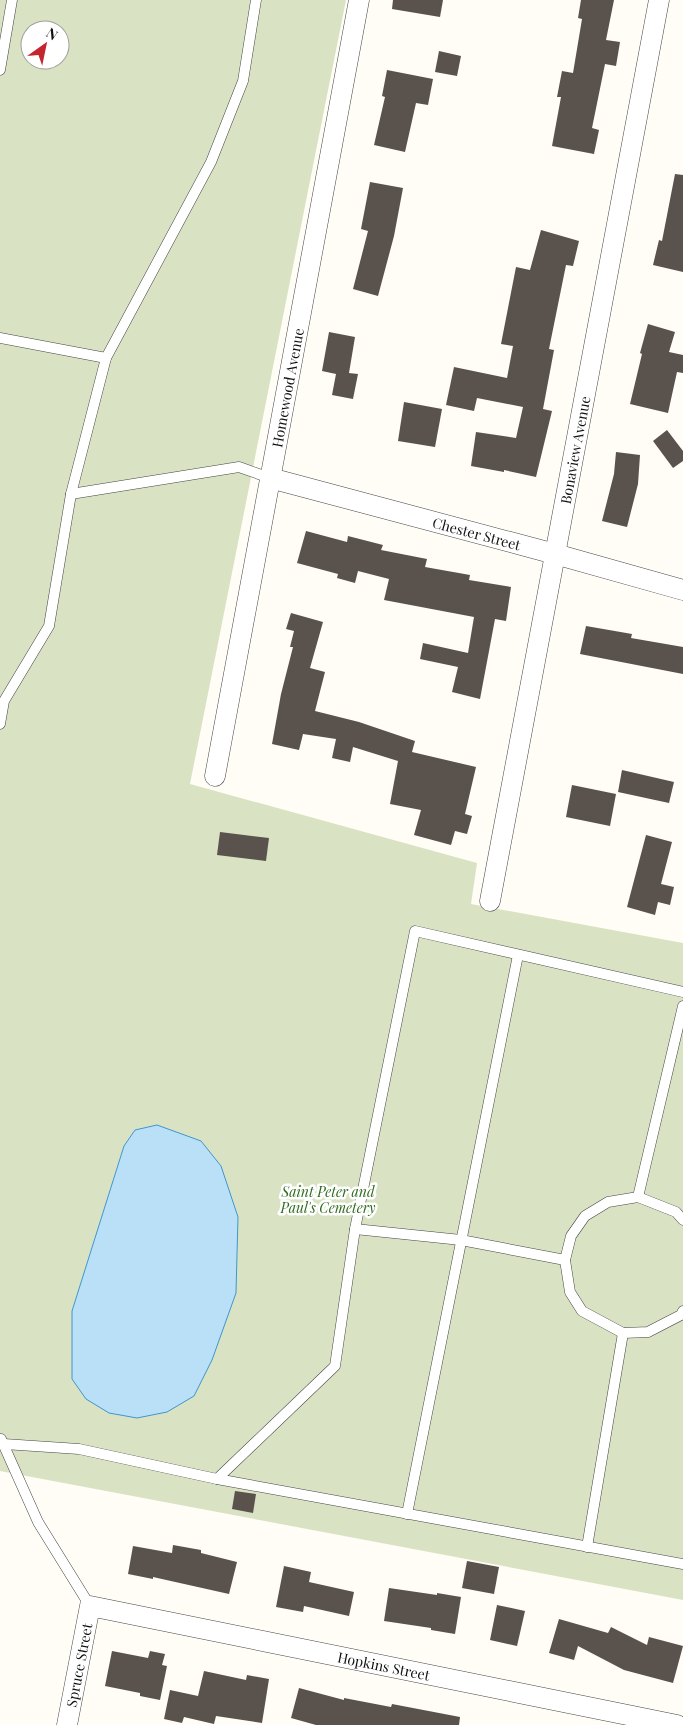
<svg xmlns="http://www.w3.org/2000/svg" width="683" height="1725" font-family="'Playfair Display',serif">
<style>
.cemetery{fill:#d9e3c4;fill-rule:evenodd}
.water{fill:#b9e0f7;stroke:#3f96cf}
.building{fill:#5a524d}
.lines{fill:none;stroke-linecap:round;stroke-linejoin:round}
.service-casing{stroke:#444;stroke-width:11}
.minor-casing{stroke:#444;stroke-width:21}
.service{stroke:#fff;stroke-width:10}
.minor{stroke:#fff;stroke-width:20}
.labels{text-anchor:middle;dominant-baseline:central;stroke-width:5;stroke-linejoin:round;paint-order:stroke}
.street-label{font-size:14px;fill:#111;stroke:#fff}
.park-label{font-size:14px;font-style:italic;fill:#2f6b1f;stroke:#fff}
</style>
<rect width="100%" height="100%" fill="#fffdf5"/>
<path class="cemetery" d="M 0,0 L 346,0 L 190,784 L 477,863 L 471,904 L 683,943 L 683,1600 L 0,1471 ZM 30,30 L 60,30 L 60,60 L 30,60 Z"/>
<path class="water" d="M 157,1125 L 201,1141 L 221,1166 L 238,1217 L 236,1293 L 212,1360 L 194,1396 L 167,1412 L 137,1418 L 109,1413 L 86,1399 L 72,1379 L 72,1311 L 124,1146 L 135,1130 Z"/>
<g class="building">
<path d="M 393,0 L 443,0 L 440,17 L 392,9 Z"/>
<path d="M 581,0 L 614,0 L 606,40 L 620,42 L 616,66 L 605,64 L 592,128 L 599,130 L 594,154 L 552,146 L 561,97 L 557,97 L 562,71 L 573,73 L 582,19 L 578,18 Z"/>
<path d="M 439,51 L 461,56 L 457,76 L 435,72 Z"/>
<path d="M 387,70 L 433,79 L 428,105 L 416,103 L 405,152 L 374,145 L 385,97 L 382,96 Z"/>
<path d="M 675,174 L 683,175 L 683,272 L 653,265 L 659,240 L 662,241 Z"/>
<path d="M 370,182 L 403,188 L 394,236 L 378,296 L 353,289 L 368,231 L 361,229 Z"/>
<path d="M 541,230 L 579,241 L 573,266 L 566,265 L 549,349 L 554,350 L 543,409 L 552,411 L 536,477 L 504,470 L 504,472 L 471,466 L 476,432 L 516,438 L 523,407 L 477,398 L 474,411 L 446,405 L 454,367 L 507,378 L 513,346 L 501,344 L 516,267 L 530,270 Z"/>
<path d="M 648,324 L 675,332 L 669,352 L 683,355 L 683,373 L 677,372 L 668,413 L 630,404 L 642,354 L 640,353 Z"/>
<path d="M 329,332 L 355,337 L 349,373 L 358,374 L 353,399 L 332,395 L 336,374 L 322,371 Z"/>
<path d="M 404,402 L 442,409 L 435,447 L 398,441 Z"/>
<path d="M 667,430 L 683,451 L 683,461 L 673,468 L 653,441 Z"/>
<path d="M 616,452 L 640,455 L 638,484 L 627,527 L 602,521 L 614,474 Z"/>
<path d="M 306,531 L 347,542 L 348,536 L 383,545 L 381,550 L 427,559 L 425,567 L 470,575 L 469,580 L 511,587 L 506,621 L 495,619 L 480,699 L 452,692 L 458,667 L 420,659 L 423,643 L 468,653 L 474,617 L 384,600 L 389,579 L 358,571 L 355,583 L 337,578 L 338,574 L 297,563 Z"/>
<path d="M 291,613 L 323,622 L 310,668 L 325,672 L 315,711 L 359,722 L 415,741 L 412,752 L 476,767 L 465,814 L 472,816 L 467,834 L 455,831 L 451,845 L 414,835 L 421,810 L 390,804 L 398,761 L 353,747 L 350,762 L 332,758 L 336,739 L 303,734 L 299,750 L 272,744 L 281,694 L 293,647 L 290,647 L 294,631 L 286,629 Z"/>
<path d="M 586,626 L 632,634 L 631,638 L 683,647 L 683,674 L 580,654 Z"/>
<path d="M 622,770 L 674,782 L 669,803 L 618,792 Z"/>
<path d="M 572,785 L 616,794 L 610,826 L 566,817 Z"/>
<path d="M 220,832 L 269,838 L 266,861 L 217,855 Z"/>
<path d="M 646,835 L 672,842 L 661,884 L 674,887 L 670,905 L 658,902 L 655,915 L 627,907 Z"/>
<path d="M 235,1491 L 256,1494 L 253,1513 L 232,1509 Z"/>
<path d="M 173,1545 L 201,1550 L 201,1553 L 237,1562 L 229,1594 L 153,1577 L 153,1579 L 128,1574 L 133,1546 L 172,1553 Z"/>
<path d="M 467,1561 L 499,1567 L 494,1594 L 462,1588 Z"/>
<path d="M 284,1566 L 311,1572 L 309,1582 L 354,1592 L 349,1616 L 304,1606 L 303,1612 L 276,1607 Z"/>
<path d="M 389,1588 L 437,1595 L 437,1593 L 461,1597 L 455,1634 L 431,1630 L 431,1628 L 384,1621 Z"/>
<path d="M 497,1605 L 525,1611 L 517,1646 L 490,1640 Z"/>
<path d="M 559,1619 L 608,1633 L 611,1627 L 647,1645 L 649,1637 L 683,1646 L 673,1683 L 624,1670 L 578,1646 L 574,1660 L 549,1653 Z"/>
<path d="M 112,1651 L 148,1658 L 150,1651 L 165,1654 L 162,1665 L 167,1666 L 160,1700 L 140,1696 L 140,1693 L 105,1686 Z"/>
<path d="M 204,1671 L 246,1680 L 247,1675 L 269,1679 L 262,1723 L 216,1716 L 214,1724 L 184,1717 L 182,1723 L 164,1719 L 170,1690 L 198,1696 Z"/>
<path d="M 299,1688 L 344,1700 L 344,1698 L 391,1707 L 392,1704 L 460,1717 L 459,1725 L 316,1725 L 291,1718 Z"/>
</g>
<g class="lines">
<g class="service-casing">
<g id="service">
<path d="M 0,70 L 12,0"/>
<path d="M 0,338 L 106,358"/>
<path d="M 71,494 L 239,467 L 270,478"/>
<path d="M 0,724 L 4,701 L 49,626 L 71,494 L 106,358 L 211,162 L 243,81 L 256,0"/>
<path d="M 683,992 L 415,931 L 355,1229 L 335,1366 L 217,1479 L 683,1564"/>
<path d="M 638,1197 L 676,1212 L 683,1220"/>
<path d="M 355,1229 L 461,1240 L 565,1260 L 570,1292 L 582,1311 L 623,1333 L 648,1332 L 681,1315 L 683,1311"/>
<path d="M 565,1260 L 571,1236 L 585,1216 L 608,1202 L 638,1197 L 683,1006"/>
<path d="M 1,1439 L 38,1522 L 90,1606"/>
<path d="M 4,1444 L 79,1449 L 217,1479"/>
<path d="M 407,1514 L 518,955"/>
<path d="M 587,1547 L 623,1333"/>
</g>
</g>
<g class="minor-casing">
<g id="minor">
<path id="s1" d="M 270,478 L 555,554 L 683,590"/>
<path id="s2" d="M 215,776 L 359,0"/>
<path id="s3" d="M 490,901 L 659,0"/>
<path id="s4" d="M 67,1725 L 90,1606 L 677,1725"/>
</g>
</g>
<use href="#service" class="service"/>
<use href="#minor" class="minor"/>
</g>
<g class="labels">
<g class="street-label">
<text stroke="none"><textPath href="#s2" startOffset="395">Homewood Avenue</textPath></text>
<text stroke="none"><textPath href="#s3" startOffset="459">Bonaview Avenue</textPath></text>
<text stroke="none"><textPath href="#s1" startOffset="214">Chester Street</textPath></text>
<text stroke="none"><textPath href="#s4" startOffset="61">Spruce Street</textPath></text>
<text stroke="none"><textPath href="#s4" startOffset="421">Hopkins Street</textPath></text>
</g>
<g class="park-label">
<text x="328" y="1191">Saint Peter and<tspan x="328" dy="16">Paul's Cemetery</tspan></text>
</g>
</g>
<g transform="translate(45 45) rotate(33)"><circle r="24" fill="#ffffff" stroke="#a0a0a0"/>
<path d="M0-4L9 19L0 12L-9 19Z" fill="#c4262e"/>
<text y="-8" font-size="14" font-weight="bold" text-anchor="middle" fill="#111111">N</text>
</g>
</svg>
